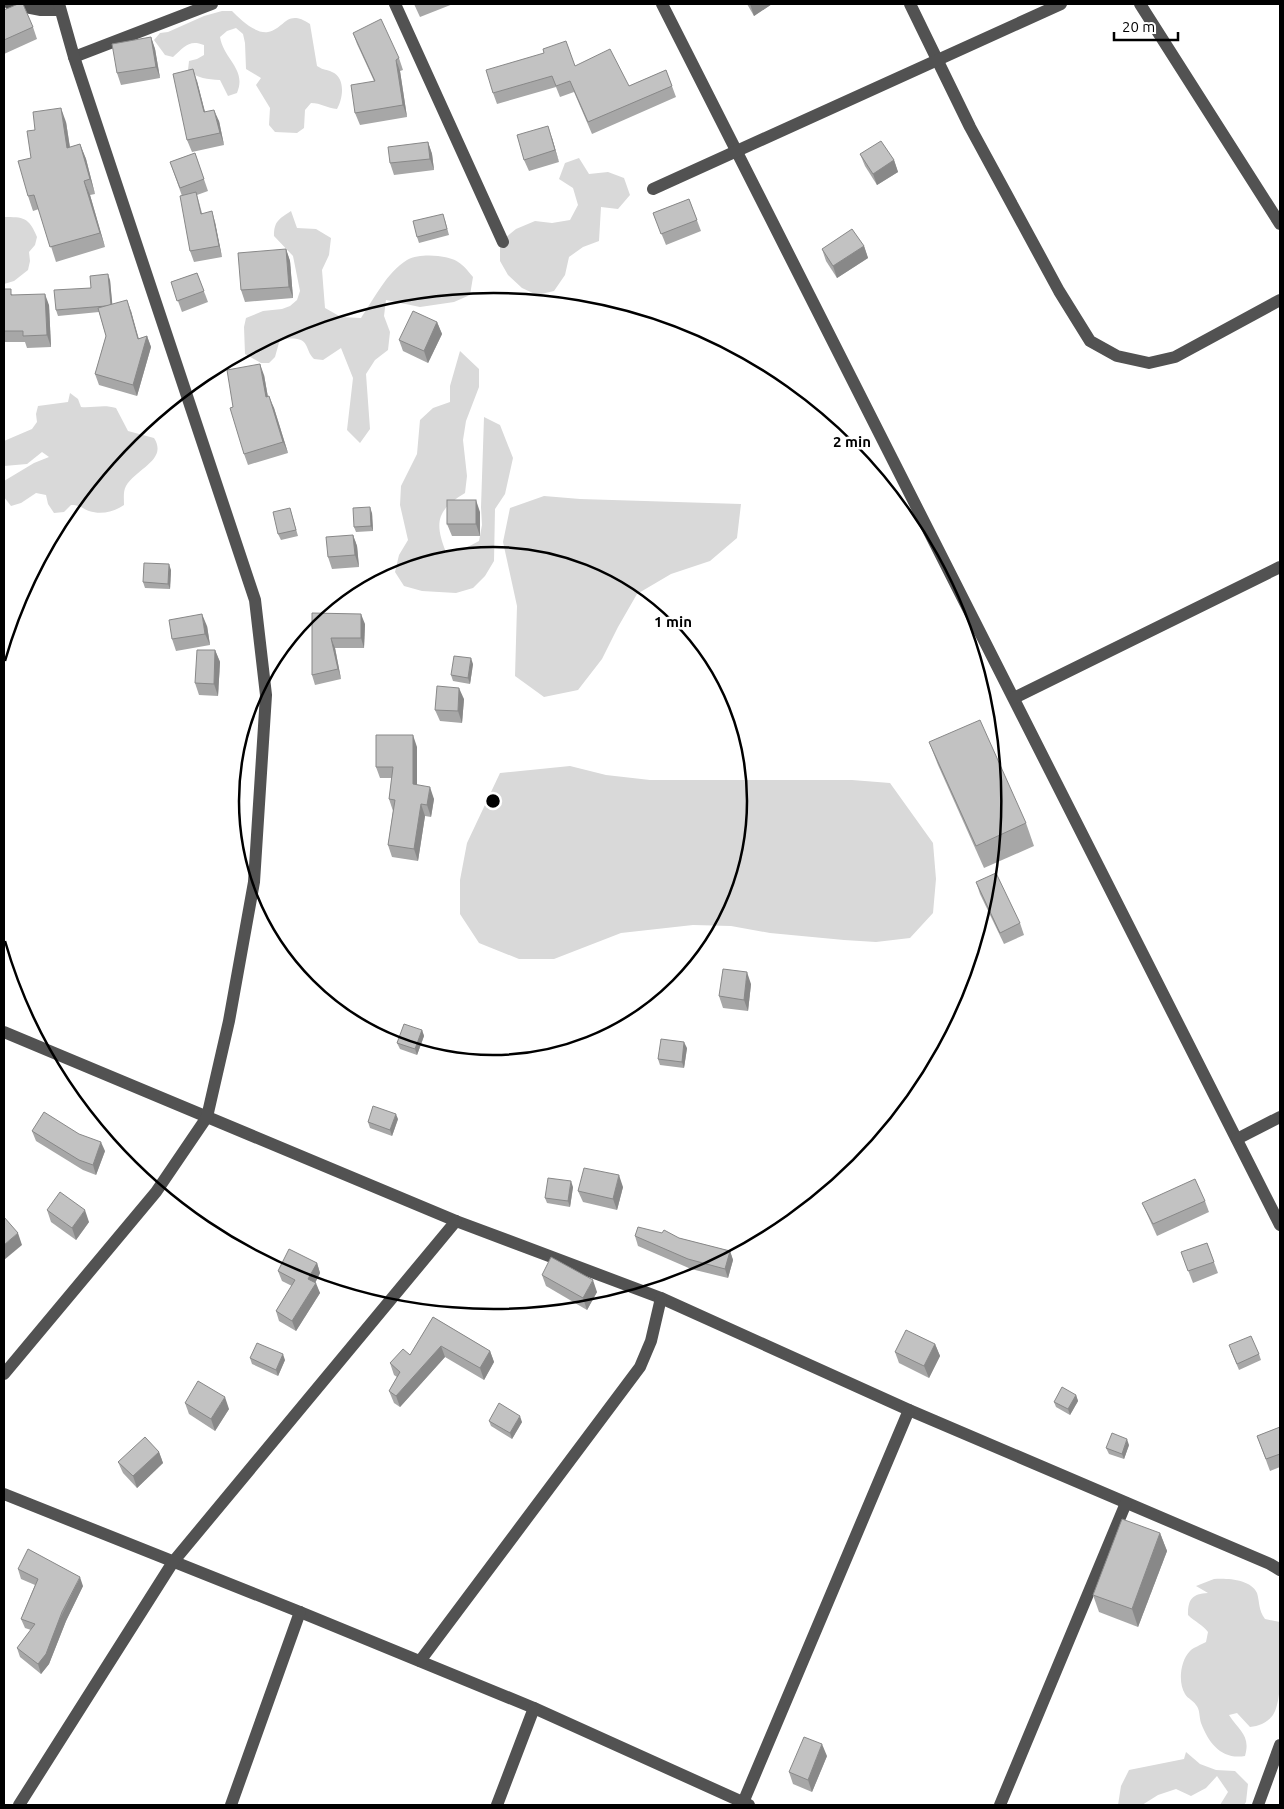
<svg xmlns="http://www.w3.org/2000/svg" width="1284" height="1809" font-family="Ubuntu,sans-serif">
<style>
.green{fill:#d9d9d9}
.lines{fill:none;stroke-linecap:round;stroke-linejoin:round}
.minor{stroke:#525252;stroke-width:12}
.wall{fill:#a7a7a7}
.shaded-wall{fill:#888}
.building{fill:#c2c2c2;stroke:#888}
.ring{fill:none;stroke:#000;stroke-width:2.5}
.centre{fill:#000;stroke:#fff;stroke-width:2.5}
.ring-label{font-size:15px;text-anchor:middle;font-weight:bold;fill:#000;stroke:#fff;stroke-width:5;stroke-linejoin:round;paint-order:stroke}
</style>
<rect width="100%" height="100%" fill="#fff"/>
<g class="green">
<path d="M 222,11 L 232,11 C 240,19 255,34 268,32 C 285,29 286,8 310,24 L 317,66 C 325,71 326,69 332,72 C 346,78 343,99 337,109 C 327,108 321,103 311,103 L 305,110 L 304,128 L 297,133 L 275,132 L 269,125 L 270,108 L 256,85 L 261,78 L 246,69 L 245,43 L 243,34 L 236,28 L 227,31 L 220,37 C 224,60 247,69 237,93 L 228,96 L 220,80 C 207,79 198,79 188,70 L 189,61 L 197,59 L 204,55 L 204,45 C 189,39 184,47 173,57 L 165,55 L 154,40 L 160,33 L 168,32 L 204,16 Z"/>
<path d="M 579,158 L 589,174 L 608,172 L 624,178 L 630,195 L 618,209 L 601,207 L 599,241 L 583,247 L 569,257 L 565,275 L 554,291 L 537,295 L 522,288 L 508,275 L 500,261 L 500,242 L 516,229 L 535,221 L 552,223 L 570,220 L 578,205 L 573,188 L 559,179 L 565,163 Z"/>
<path d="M 291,211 L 297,228 L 316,229 L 331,238 L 329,255 L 322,270 L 325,308 L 341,317 L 361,318 C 374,299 387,272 407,260 C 416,255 429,255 438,256 C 456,258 462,263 473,277 L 470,295 L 454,302 L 420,307 L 386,300 L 384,316 L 390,332 L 388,350 L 375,360 L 366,374 L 370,429 L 360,443 L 347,430 L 353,378 L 341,348 L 323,360 L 314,359 C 309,354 309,351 306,345 C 302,336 288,339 280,339 L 275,357 L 269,363 L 261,363 L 245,354 L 244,327 L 246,318 L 263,311 L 282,309 L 290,306 L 297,300 L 300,291 L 293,256 L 274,236 C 274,221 279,219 291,211 Z"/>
<path d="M 4,217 C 23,217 29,217 37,237 L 35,245 L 29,252 L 30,261 L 28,270 L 14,281 L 4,284 Z"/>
<path d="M 460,351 L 479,369 L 479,387 L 466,421 L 463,440 L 467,476 L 465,493 C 437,510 434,522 446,552 L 464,549 L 479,541 L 482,525 L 481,507 L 484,417 L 500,425 L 513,458 L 505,494 L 495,509 L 494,561 L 485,576 L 473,588 L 456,593 L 422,591 L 404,586 L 395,572 L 399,555 L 408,540 L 400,505 L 401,486 L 417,454 L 420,420 L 433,408 L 450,402 L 450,386 Z"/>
<path d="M 70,393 L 78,399 L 81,407 C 94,408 104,404 116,408 L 128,431 L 154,438 C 168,460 137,468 126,486 C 123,491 124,499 124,505 C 114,512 101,515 89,511 C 81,508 81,505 71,505 L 64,512 L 54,513 L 48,504 L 46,495 L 36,493 L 21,503 L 11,506 L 4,497 L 4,481 L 34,463 L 49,457 L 42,452 L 27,464 L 4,466 L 4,441 L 32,429 L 37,422 L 36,414 L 38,406 L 68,402 Z"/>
<path d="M 544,496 L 580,499 L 741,504 L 737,538 L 710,561 L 671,574 L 637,594 L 618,627 L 602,659 L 578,690 L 544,697 L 515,676 L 517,606 L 503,542 L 510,508 Z"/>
<path d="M 570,766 L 606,775 L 650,780 L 852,780 L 890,783 L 933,843 L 936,879 L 933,913 L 910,938 L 876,942 L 844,940 L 770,933 L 731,926 L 693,925 L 621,933 L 554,959 L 519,959 L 479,943 L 460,914 L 460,880 L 467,843 L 500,773 Z"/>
<path d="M 1214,1579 C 1226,1578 1251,1579 1257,1593 C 1260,1603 1258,1609 1265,1619 L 1280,1622 C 1280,1643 1284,1699 1273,1715 C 1267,1723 1259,1726 1250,1727 L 1237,1713 L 1229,1715 C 1239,1731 1251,1735 1245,1756 C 1222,1760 1209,1744 1201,1723 C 1199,1717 1200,1709 1196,1705 C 1193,1700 1188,1699 1185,1694 C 1178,1683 1180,1661 1190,1651 C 1194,1647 1201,1645 1206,1642 L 1208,1632 C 1202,1624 1195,1622 1188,1615 C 1188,1599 1192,1594 1208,1593 L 1196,1586 Z"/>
<path d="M 1186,1752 L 1200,1764 L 1216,1770 L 1235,1771 L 1248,1784 L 1246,1802 L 1244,1805 L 1220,1805 L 1228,1792 L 1217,1776 L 1206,1788 L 1191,1796 L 1176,1789 L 1158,1795 L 1142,1805 L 1118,1805 L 1121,1786 L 1129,1770 L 1184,1759 Z"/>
</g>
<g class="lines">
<g class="minor">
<path d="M 10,4 L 41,10 L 60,10"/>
<path d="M 395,4 L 503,242"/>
<path d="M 662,4 L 1280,1225"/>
<path d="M 910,4 L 970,127 L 1059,291 L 1090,341 L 1117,356 L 1149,363 L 1175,357 L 1280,300"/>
<path d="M 1140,4 L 1280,224"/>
<path d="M 74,57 L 212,4"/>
<path d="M 653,189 L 1061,4"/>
<path d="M 1014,698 L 1280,567"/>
<path d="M 4,1032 L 456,1221 L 661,1298 L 909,1410 L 1270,1564 L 1280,1570"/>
<path d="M 1237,1139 L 1280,1117"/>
<path d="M 4,1374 L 156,1192 L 207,1117 L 229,1021 L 254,882 L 266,695 L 255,600 L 74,57 L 59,4"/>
<path d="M 4,1494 L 300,1612 L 534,1708 L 749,1805"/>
<path d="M 420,1661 L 640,1367 L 651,1341 L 661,1298"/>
<path d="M 19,1805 L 173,1562 L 456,1221"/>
<path d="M 231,1805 L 300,1612"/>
<path d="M 497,1805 L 534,1708"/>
<path d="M 742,1805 L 909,1410"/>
<path d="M 1000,1805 L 1126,1503"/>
<path d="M 1258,1805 L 1280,1745"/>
</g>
</g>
<g class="wall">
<path d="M 414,4 L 453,4 L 420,17 Z"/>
<path d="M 747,4 L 772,4 L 754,16 Z"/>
<path d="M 4,10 L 33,27 L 37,39 L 4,54 Z"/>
<path d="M 353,33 L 399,58 L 403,70 L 400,71 L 407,117 L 360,125 L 355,113 L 374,81 L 357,44 Z"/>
<path d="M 151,37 L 155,49 L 160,78 L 121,85 L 117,73 Z"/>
<path d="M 575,66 L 629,86 L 666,70 L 676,97 L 592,134 L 574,92 L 560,97 L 556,87 L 497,104 L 493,93 Z"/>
<path d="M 197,81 L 205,112 L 219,121 L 224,145 L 192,152 L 187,140 Z"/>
<path d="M 66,122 L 70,147 L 80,144 L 86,159 L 95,194 L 90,195 L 105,247 L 56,262 L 39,209 L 33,211 L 28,196 L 31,158 L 35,130 Z"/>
<path d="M 552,138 L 559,162 L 529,171 L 524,160 Z"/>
<path d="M 428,142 L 432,154 L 434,170 L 394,175 L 390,163 Z"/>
<path d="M 195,153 L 208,191 L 197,195 L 202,213 L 215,222 L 222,257 L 194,262 L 190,251 L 182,196 L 170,162 Z"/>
<path d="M 860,154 L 894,160 L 898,172 L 877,185 L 865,166 Z"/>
<path d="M 689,199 L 701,231 L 666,245 L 653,213 Z"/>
<path d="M 445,220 L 449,235 L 419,243 L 417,237 Z"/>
<path d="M 864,246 L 868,258 L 837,278 L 826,261 L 822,249 Z"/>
<path d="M 286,249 L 290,261 L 293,298 L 245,302 L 241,290 Z"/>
<path d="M 197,273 L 208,302 L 182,312 L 171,282 Z"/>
<path d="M 110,280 L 112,304 L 131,311 L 138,339 L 147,336 L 151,347 L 137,396 L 99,385 L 95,374 L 106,336 L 99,312 L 58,316 L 56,310 L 91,288 Z"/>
<path d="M 4,289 L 13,295 L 49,305 L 51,347 L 27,348 L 25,342 L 4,342 Z"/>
<path d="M 437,322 L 442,334 L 428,363 L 403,351 L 399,340 Z"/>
<path d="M 264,375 L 268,397 L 274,408 L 288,453 L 248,465 L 244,454 L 233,407 Z"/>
<path d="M 290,508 L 298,536 L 281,540 L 278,534 Z"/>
<path d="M 480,512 L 480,536 L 452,536 L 447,524 Z"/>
<path d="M 372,513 L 373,531 L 356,532 L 354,527 Z"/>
<path d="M 353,535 L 357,546 L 359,567 L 332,569 L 328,557 Z"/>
<path d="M 171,570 L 170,589 L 145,588 L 143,582 Z"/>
<path d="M 312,613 L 365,624 L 364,648 L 335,648 L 341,679 L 315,685 L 312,675 Z"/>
<path d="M 207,626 L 210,645 L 176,651 L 172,639 Z"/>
<path d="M 215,650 L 220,662 L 218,696 L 199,695 L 195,683 Z"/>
<path d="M 473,664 L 470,684 L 453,681 L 451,675 Z"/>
<path d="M 464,699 L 462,723 L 440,721 L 435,710 Z"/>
<path d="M 929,742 L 1026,823 L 1034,846 L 984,868 L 938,765 Z"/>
<path d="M 417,747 L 417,785 L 434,799 L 431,817 L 425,816 L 418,861 L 392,857 L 388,845 L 393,811 L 389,799 L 392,778 L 380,778 L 376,767 Z"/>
<path d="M 976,882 L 1020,923 L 1024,935 L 1004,944 L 980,894 Z"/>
<path d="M 751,984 L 748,1011 L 723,1008 L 719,996 Z"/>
<path d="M 422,1030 L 424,1036 L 417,1055 L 400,1049 L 397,1043 Z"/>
<path d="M 687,1048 L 684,1068 L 660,1065 L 658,1059 Z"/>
<path d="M 398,1119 L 392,1136 L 370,1128 L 368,1122 Z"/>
<path d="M 32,1131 L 105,1151 L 96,1175 L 83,1170 L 36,1141 Z"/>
<path d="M 573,1187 L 570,1207 L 547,1203 L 545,1198 Z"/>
<path d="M 623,1187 L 617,1210 L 583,1202 L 578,1191 Z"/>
<path d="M 1205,1201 L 1209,1212 L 1157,1236 L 1142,1203 Z"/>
<path d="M 47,1210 L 89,1222 L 76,1240 L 51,1222 Z"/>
<path d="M 635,1236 L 679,1238 L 730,1251 L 733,1260 L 728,1278 L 691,1269 L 638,1246 Z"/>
<path d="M 1207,1243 L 1218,1273 L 1193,1283 L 1181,1252 Z"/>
<path d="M 317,1263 L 320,1273 L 315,1283 L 320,1293 L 296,1331 L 279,1321 L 276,1311 L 292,1286 L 282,1281 L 278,1271 Z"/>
<path d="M 542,1275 L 597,1292 L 587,1310 L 546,1286 Z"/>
<path d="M 433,1317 L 490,1351 L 494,1362 L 484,1380 L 445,1357 L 400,1407 L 394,1403 L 389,1391 L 397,1377 L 394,1375 L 390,1363 L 410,1355 Z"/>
<path d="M 935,1344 L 940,1356 L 929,1378 L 899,1363 L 895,1352 Z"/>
<path d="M 1231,1351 L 1259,1354 L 1261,1360 L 1239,1370 Z"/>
<path d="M 250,1358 L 285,1360 L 278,1376 L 252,1364 Z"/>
<path d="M 1076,1395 L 1078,1401 L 1070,1415 L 1056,1407 L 1054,1402 Z"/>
<path d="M 185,1403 L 229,1409 L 215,1431 L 189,1414 Z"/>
<path d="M 489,1421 L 522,1422 L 512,1439 L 491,1426 Z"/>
<path d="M 1280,1427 L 1280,1467 L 1270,1471 L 1257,1436 Z"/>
<path d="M 1129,1445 L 1124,1459 L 1109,1454 L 1106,1448 Z"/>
<path d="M 159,1452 L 163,1463 L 137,1488 L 123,1473 L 118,1462 Z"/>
<path d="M 1160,1533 L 1167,1551 L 1138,1627 L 1099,1612 L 1093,1595 Z"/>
<path d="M 18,1569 L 83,1586 L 66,1621 L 49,1664 L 41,1674 L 20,1657 L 17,1648 L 31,1630 L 25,1628 L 21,1619 L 35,1585 L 21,1579 Z"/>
<path d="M 827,1756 L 812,1792 L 793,1784 L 789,1772 Z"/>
</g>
<g class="shaded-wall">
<path d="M 750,4 L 772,4 L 754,16 Z"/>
<path d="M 151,37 L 155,49 L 160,78 L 156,67 Z"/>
<path d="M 396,60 L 400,71 L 407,117 L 403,105 Z"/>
<path d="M 193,69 L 197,81 L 208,124 L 204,112 Z"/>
<path d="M 61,108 L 66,122 L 72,162 L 67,148 Z"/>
<path d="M 214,110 L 219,121 L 224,145 L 220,133 Z"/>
<path d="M 548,126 L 552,138 L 559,162 L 555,150 Z"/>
<path d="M 428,142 L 432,154 L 434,170 L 430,159 Z"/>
<path d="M 80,144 L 86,159 L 95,194 L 90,179 Z"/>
<path d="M 894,160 L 898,172 L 877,185 L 873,174 Z"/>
<path d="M 84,181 L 90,195 L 105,247 L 100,233 Z"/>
<path d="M 212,211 L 215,222 L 222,257 L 219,246 Z"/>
<path d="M 864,246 L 868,258 L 837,278 L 833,266 Z"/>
<path d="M 286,249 L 290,261 L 293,298 L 289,287 Z"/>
<path d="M 108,274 L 110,280 L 113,311 L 111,306 Z"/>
<path d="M 45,294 L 49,305 L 51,347 L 47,335 Z"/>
<path d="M 127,300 L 131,311 L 142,350 L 138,339 Z"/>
<path d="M 437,322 L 442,334 L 428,363 L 424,351 Z"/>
<path d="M 147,336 L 151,347 L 137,396 L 133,385 Z"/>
<path d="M 260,364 L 264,375 L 270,409 L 266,397 Z"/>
<path d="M 269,396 L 274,408 L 288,453 L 283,442 Z"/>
<path d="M 476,500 L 480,512 L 480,536 L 476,524 Z"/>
<path d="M 370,507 L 372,513 L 373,531 L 371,526 Z"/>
<path d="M 353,535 L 357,546 L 359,567 L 355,555 Z"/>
<path d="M 169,564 L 171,570 L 170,589 L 168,584 Z"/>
<path d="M 202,614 L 207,626 L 210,645 L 205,634 Z"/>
<path d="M 361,614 L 365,624 L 364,648 L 361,638 Z"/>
<path d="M 331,638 L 335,648 L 341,679 L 338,669 Z"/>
<path d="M 215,650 L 220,662 L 218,696 L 214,684 Z"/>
<path d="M 471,658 L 473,664 L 470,684 L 468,678 Z"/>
<path d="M 459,688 L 464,699 L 462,723 L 458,711 Z"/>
<path d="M 413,735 L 417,747 L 417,796 L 413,784 Z"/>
<path d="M 430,787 L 434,799 L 431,817 L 427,805 Z"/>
<path d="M 421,804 L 425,816 L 418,861 L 414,849 Z"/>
<path d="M 747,972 L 751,984 L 748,1011 L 744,1000 Z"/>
<path d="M 422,1030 L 424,1036 L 417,1055 L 415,1049 Z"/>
<path d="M 684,1042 L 687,1048 L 684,1068 L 682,1062 Z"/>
<path d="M 396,1114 L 398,1119 L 392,1136 L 390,1130 Z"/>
<path d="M 101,1142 L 105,1151 L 96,1175 L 93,1165 Z"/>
<path d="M 619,1175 L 623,1187 L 617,1210 L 613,1199 Z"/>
<path d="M 571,1181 L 573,1187 L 570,1207 L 568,1201 Z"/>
<path d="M 85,1210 L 89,1222 L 76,1240 L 72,1228 Z"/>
<path d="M 18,1233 L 22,1245 L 4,1260 L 4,1245 Z"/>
<path d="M 730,1251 L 733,1260 L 728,1278 L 725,1269 Z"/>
<path d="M 317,1263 L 320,1273 L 312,1289 L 308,1279 Z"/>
<path d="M 593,1280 L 597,1292 L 587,1310 L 583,1298 Z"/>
<path d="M 316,1283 L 320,1293 L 296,1331 L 292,1321 Z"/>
<path d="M 935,1344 L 940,1356 L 929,1378 L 924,1366 Z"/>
<path d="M 441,1346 L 445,1357 L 400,1407 L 396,1396 Z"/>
<path d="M 490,1351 L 494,1362 L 484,1380 L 480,1368 Z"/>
<path d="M 283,1354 L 285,1360 L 278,1376 L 276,1370 Z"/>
<path d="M 1076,1395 L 1078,1401 L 1070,1415 L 1068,1409 Z"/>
<path d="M 225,1397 L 229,1409 L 215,1431 L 211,1419 Z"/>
<path d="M 520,1416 L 522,1422 L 512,1439 L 510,1433 Z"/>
<path d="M 1127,1439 L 1129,1445 L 1124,1459 L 1122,1454 Z"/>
<path d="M 159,1452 L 163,1463 L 137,1488 L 133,1476 Z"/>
<path d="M 1160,1533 L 1167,1551 L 1138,1627 L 1132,1609 Z"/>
<path d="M 80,1577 L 83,1586 L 66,1621 L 49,1664 L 41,1674 L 38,1664 Z"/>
<path d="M 822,1744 L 827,1756 L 812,1792 L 808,1780 Z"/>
</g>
<g class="building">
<path d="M 18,4 L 23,4 L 33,27 L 4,40 L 4,10 Z"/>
<path d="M 381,19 L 399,58 L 396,60 L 403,105 L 355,113 L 351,85 L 375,81 L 353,33 Z"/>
<path d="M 151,37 L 156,67 L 117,73 L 112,44 Z"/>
<path d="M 566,41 L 575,66 L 610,49 L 629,86 L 666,70 L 672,86 L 588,122 L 570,81 L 556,86 L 552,76 L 493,93 L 486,70 L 544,53 L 543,49 Z"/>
<path d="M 193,69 L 204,112 L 214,110 L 220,133 L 187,140 L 173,74 Z"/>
<path d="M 61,108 L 67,148 L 80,144 L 90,179 L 84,181 L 100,233 L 50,247 L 34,195 L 28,196 L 18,161 L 31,158 L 27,131 L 35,130 L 33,112 Z"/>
<path d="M 548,126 L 555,150 L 524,160 L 517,135 Z"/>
<path d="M 881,141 L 894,160 L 873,174 L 860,154 Z"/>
<path d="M 428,142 L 430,159 L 390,163 L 388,147 Z"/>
<path d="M 195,153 L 204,179 L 180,188 L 170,162 Z"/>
<path d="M 196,192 L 201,214 L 212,211 L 219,246 L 190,251 L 180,196 Z"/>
<path d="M 689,199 L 697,220 L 661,234 L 653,213 Z"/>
<path d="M 443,214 L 447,229 L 417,237 L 413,221 Z"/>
<path d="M 852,229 L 864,246 L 833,266 L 822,249 Z"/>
<path d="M 286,249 L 289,287 L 241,290 L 238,253 Z"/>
<path d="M 197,273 L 204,291 L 177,301 L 171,282 Z"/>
<path d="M 108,274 L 111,305 L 106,306 L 56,310 L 54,290 L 91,288 L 90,276 Z"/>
<path d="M 4,289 L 11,289 L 11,295 L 45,294 L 47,335 L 23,336 L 23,331 L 4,331 Z"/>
<path d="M 127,300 L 138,339 L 147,336 L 133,385 L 95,374 L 106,336 L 98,308 Z"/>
<path d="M 413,311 L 437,322 L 424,351 L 399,340 Z"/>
<path d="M 260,364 L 266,397 L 269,396 L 283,442 L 244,454 L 230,408 L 233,407 L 227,370 Z"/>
<rect x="447" y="500" width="29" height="24"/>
<path d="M 370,507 L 371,526 L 354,527 L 353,508 Z"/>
<path d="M 290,508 L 296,530 L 278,534 L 273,512 Z"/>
<path d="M 353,535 L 355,555 L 328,557 L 326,537 Z"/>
<path d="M 144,563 L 169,564 L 168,584 L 143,582 Z"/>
<path d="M 312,613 L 361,614 L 361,638 L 331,638 L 338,669 L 312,675 Z"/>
<path d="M 202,614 L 205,634 L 172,639 L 169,620 Z"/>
<path d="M 197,650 L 215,650 L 214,684 L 195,683 Z"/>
<path d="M 454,656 L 471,658 L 468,678 L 451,675 Z"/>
<path d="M 437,686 L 459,688 L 458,711 L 435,710 Z"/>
<path d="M 980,720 L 1026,823 L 976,846 L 929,742 Z"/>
<path d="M 376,735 L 413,735 L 413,784 L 430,787 L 427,805 L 421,804 L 414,849 L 388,845 L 395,800 L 389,799 L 393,767 L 376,767 Z"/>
<path d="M 996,873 L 1020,923 L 1000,933 L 976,882 Z"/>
<path d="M 723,969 L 747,972 L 744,1000 L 719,996 Z"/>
<path d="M 404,1024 L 422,1030 L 415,1049 L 397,1043 Z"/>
<path d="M 661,1039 L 684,1042 L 682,1062 L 658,1059 Z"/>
<path d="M 373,1106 L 396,1114 L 390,1130 L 368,1122 Z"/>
<path d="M 44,1112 L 79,1134 L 101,1142 L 93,1165 L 79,1160 L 32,1131 Z"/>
<path d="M 584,1168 L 619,1175 L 613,1199 L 578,1191 Z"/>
<path d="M 548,1178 L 571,1181 L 568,1201 L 545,1198 Z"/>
<path d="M 1195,1179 L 1205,1201 L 1153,1224 L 1142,1203 Z"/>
<path d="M 60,1192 L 85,1210 L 72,1228 L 47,1210 Z"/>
<path d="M 4,1217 L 18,1233 L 4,1245 Z"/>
<path d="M 638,1227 L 662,1233 L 664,1230 L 679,1238 L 730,1251 L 725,1269 L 688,1259 L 635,1236 Z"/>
<path d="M 1207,1243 L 1214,1262 L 1188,1271 L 1181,1252 Z"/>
<path d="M 289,1249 L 317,1263 L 308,1279 L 316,1283 L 292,1321 L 276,1311 L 295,1280 L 278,1271 Z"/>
<path d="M 551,1257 L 593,1280 L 583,1298 L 542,1275 Z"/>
<path d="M 433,1317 L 490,1351 L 480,1368 L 441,1346 L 396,1396 L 389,1391 L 400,1372 L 390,1363 L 403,1349 L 410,1355 Z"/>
<path d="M 906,1330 L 935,1344 L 924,1366 L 895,1352 Z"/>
<path d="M 1251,1336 L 1259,1354 L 1237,1364 L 1229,1345 Z"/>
<path d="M 257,1343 L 283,1354 L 276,1370 L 250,1358 Z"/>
<path d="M 198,1381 L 225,1397 L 211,1419 L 185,1403 Z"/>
<path d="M 1062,1387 L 1076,1395 L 1068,1409 L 1054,1402 Z"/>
<path d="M 499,1403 L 520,1416 L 510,1433 L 489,1421 Z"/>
<path d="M 1280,1427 L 1280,1454 L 1266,1459 L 1257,1436 Z"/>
<path d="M 1112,1433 L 1127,1439 L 1122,1454 L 1106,1448 Z"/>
<path d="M 145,1437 L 159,1452 L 133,1476 L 118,1462 Z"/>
<path d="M 1122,1519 L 1160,1533 L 1132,1609 L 1093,1595 Z"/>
<path d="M 28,1549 L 80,1577 L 62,1612 L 46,1654 L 38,1664 L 17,1648 L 35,1624 L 21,1619 L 38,1579 L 18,1569 Z"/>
<path d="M 804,1737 L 822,1744 L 808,1780 L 789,1772 Z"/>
</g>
<g class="ring">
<circle cx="493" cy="801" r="254"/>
<path d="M5 661A508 508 0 1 1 5 941"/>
</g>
<circle cx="493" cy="801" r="8" class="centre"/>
<g class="ring-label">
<text x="852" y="447">2 min</text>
<text x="673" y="627">1 min</text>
</g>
<rect width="1284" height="1809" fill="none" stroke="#000000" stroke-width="10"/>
<path d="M1114 32v8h64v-8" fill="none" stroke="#000000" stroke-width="2.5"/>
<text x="1122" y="32" font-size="15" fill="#000000" stroke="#ffffff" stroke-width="4" paint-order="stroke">20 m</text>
</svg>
